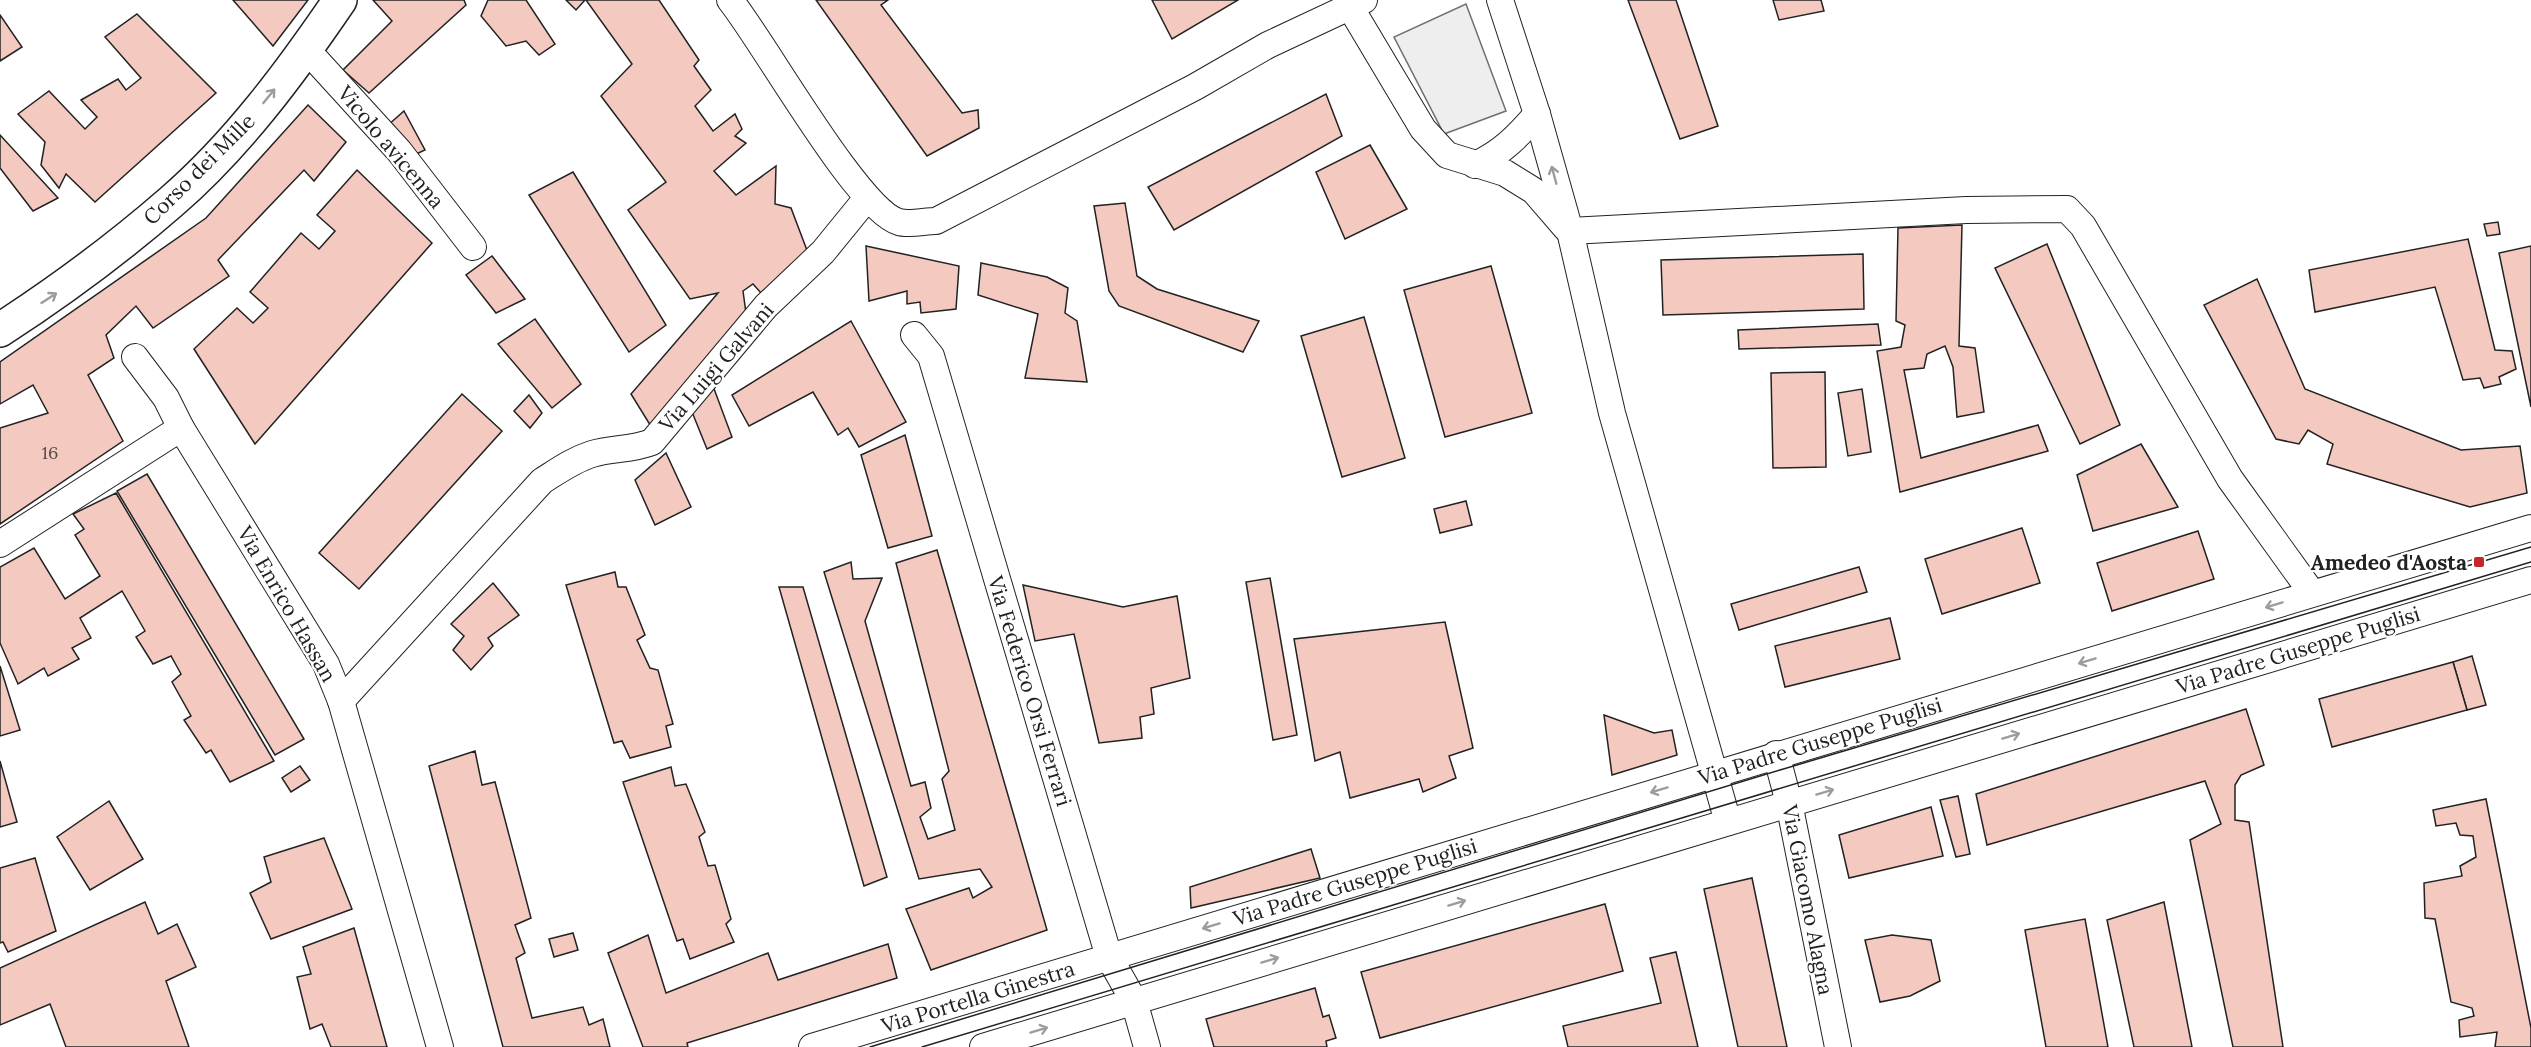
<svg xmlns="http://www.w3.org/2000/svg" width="2531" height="1047" font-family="Lora,serif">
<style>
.green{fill:#eee;stroke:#6f6f6f;stroke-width:1.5}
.building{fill:#f3c9c0;stroke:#222;stroke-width:1.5}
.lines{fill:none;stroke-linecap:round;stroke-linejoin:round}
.street-casing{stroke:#222;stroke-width:28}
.secondary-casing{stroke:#222;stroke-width:36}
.street{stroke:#fff;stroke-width:26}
.secondary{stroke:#fff;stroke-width:33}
.tram{stroke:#222;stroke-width:1.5}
.oneway{stroke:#9c9c9c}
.poi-dot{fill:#c62828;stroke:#fff;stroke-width:2}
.labels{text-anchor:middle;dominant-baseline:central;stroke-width:4.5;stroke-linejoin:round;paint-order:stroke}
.number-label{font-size:18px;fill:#564c4a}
.street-label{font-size:21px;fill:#222;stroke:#fff}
.poi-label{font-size:21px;font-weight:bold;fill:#222;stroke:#fff;text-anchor:end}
</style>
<rect width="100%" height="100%" fill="#fff"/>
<path class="green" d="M 1466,4 L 1506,111 L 1444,134 L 1394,37 Z"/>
<g class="building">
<path d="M 233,0 L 308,0 L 273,46 Z"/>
<path d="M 373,0 L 464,0 L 466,5 L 369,93 L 343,70 L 392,21 Z"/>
<path d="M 488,0 L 526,0 L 555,44 L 539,55 L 526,41 L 506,46 L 481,16 Z"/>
<path d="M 566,0 L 585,0 L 576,10 Z"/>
<path d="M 586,0 L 659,0 L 699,60 L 694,66 L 711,90 L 695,106 L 713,131 L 735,114 L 742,129 L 735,136 L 746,143 L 714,171 L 736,195 L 776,166 L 775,204 L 791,208 L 808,253 L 761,293 L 753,284 L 743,291 L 746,313 L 652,428 L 631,394 L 718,293 L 690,299 L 628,210 L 666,182 L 601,96 L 632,64 Z"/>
<path d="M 816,0 L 888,0 L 881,5 L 962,113 L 978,110 L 979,128 L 927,156 Z"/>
<path d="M 1152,0 L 1238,0 L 1172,39 Z"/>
<path d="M 1628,0 L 1676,0 L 1718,126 L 1680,139 Z"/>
<path d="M 1773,0 L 1821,0 L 1824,11 L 1779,20 Z"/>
<path d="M 137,14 L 216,93 L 95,202 L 66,174 L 59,188 L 41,165 L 45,142 L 18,114 L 49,91 L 85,129 L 97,117 L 81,100 L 118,79 L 126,90 L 141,78 L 105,37 Z"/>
<path d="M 0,15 L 22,47 L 0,61 Z"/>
<path d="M 1326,94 L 1342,136 L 1174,230 L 1148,187 Z"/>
<path d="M 308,105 L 346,142 L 314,181 L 304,170 L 218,260 L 229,276 L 153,328 L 136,306 L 106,335 L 114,358 L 88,375 L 123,441 L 0,524 L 0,428 L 48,413 L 33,385 L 0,404 L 0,362 L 206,218 Z"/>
<path d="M 404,111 L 425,150 L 410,157 L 387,126 Z"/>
<path d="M 0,135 L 58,198 L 33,211 L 0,168 Z"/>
<path d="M 1370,145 L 1407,209 L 1345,239 L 1316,172 Z"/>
<path d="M 357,170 L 432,243 L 255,444 L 194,349 L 237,308 L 253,323 L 268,308 L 250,292 L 301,233 L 319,249 L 335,231 L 317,215 Z"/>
<path d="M 573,172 L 666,325 L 629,352 L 529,195 Z"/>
<path d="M 1125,203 L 1137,276 L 1157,289 L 1259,321 L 1243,352 L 1119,306 L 1109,291 L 1094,206 Z"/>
<path d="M 2498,222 L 2500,234 L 2487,236 L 2484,224 Z"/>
<path d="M 1962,225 L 1959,346 L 1975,348 L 1984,412 L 1957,417 L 1953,367 L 1945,346 L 1927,354 L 1924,368 L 1904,370 L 1921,458 L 2038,425 L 2048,451 L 1900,492 L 1877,351 L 1901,347 L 1905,325 L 1896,321 L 1898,228 Z"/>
<path d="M 2468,239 L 2495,350 L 2512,351 L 2516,369 L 2499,377 L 2501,384 L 2484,388 L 2480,378 L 2463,380 L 2435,287 L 2315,312 L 2309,270 Z"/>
<path d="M 2047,244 L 2120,425 L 2080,444 L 1995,268 Z"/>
<path d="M 866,246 L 959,266 L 956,309 L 921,313 L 920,302 L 907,304 L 907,291 L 869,301 Z"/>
<path d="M 2531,246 L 2531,407 L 2499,253 Z"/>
<path d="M 1863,254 L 1864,309 L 1663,315 L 1661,260 Z"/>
<path d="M 492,256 L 525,299 L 496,313 L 466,275 Z"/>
<path d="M 981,263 L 1047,277 L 1068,288 L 1065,313 L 1077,321 L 1087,382 L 1025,378 L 1038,314 L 978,295 Z"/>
<path d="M 1491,266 L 1532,413 L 1445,437 L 1404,290 Z"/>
<path d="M 2257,279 L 2305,389 L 2461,450 L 2520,446 L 2527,493 L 2470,507 L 2327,464 L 2333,444 L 2308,430 L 2299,444 L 2276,439 L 2204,305 Z"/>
<path d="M 1364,317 L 1405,458 L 1342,477 L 1301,336 Z"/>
<path d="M 535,319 L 581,384 L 552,408 L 498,344 Z"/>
<path d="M 851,321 L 906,422 L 859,447 L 848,428 L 838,435 L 813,392 L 749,426 L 732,395 Z"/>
<path d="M 1878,324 L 1881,345 L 1739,349 L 1738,330 Z"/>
<path d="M 1825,372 L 1826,467 L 1773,468 L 1771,373 Z"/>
<path d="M 713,386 L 732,437 L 707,449 L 690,407 Z"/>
<path d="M 1862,389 L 1871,452 L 1848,456 L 1838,393 Z"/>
<path d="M 462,394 L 502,431 L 359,589 L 319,553 Z"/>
<path d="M 529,395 L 542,413 L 530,428 L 514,411 Z"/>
<path d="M 905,435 L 932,536 L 888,548 L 861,455 Z"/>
<path d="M 2141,444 L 2178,507 L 2093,531 L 2077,475 Z"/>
<path d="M 666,453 L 691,507 L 655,525 L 635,480 Z"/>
<path d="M 147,474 L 304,739 L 275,755 L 117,491 Z"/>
<path d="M 116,493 L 274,761 L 230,782 L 211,750 L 206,753 L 184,720 L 191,716 L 172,682 L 181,674 L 171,656 L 153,664 L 136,637 L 145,631 L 122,591 L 80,618 L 91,638 L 72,648 L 79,659 L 48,676 L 44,668 L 18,684 L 0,643 L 0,567 L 34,548 L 65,599 L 100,576 L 75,535 L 84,529 L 73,514 Z"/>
<path d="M 1466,501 L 1472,525 L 1440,533 L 1434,509 Z"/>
<path d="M 2022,528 L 2040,583 L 1942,614 L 1925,559 Z"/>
<path d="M 2198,531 L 2214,579 L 2112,611 L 2097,563 Z"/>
<path d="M 937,550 L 1047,930 L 931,970 L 906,909 L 969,888 L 973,898 L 992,887 L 980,869 L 919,879 L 824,572 L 851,562 L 853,579 L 882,578 L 865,621 L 911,786 L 925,782 L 931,808 L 920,817 L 928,839 L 955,830 L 942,779 L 949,771 L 896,563 Z"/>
<path d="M 1859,567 L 1867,592 L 1739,630 L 1731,604 Z"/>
<path d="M 615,572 L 618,587 L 626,587 L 645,635 L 637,640 L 650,668 L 658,670 L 673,724 L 666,726 L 671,747 L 630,758 L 622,741 L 614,743 L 566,585 Z"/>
<path d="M 1270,578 L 1297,735 L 1273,740 L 1246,582 Z"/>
<path d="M 493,583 L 519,615 L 488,638 L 493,646 L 471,670 L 453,650 L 464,636 L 451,624 Z"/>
<path d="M 1023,585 L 1123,607 L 1177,596 L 1190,678 L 1151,688 L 1154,714 L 1140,717 L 1142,738 L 1099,743 L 1074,634 L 1035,641 Z"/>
<path d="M 779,587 L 803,587 L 887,877 L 864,886 Z"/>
<path d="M 1890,618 L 1900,659 L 1785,687 L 1775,646 Z"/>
<path d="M 1445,622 L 1473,748 L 1449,756 L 1456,778 L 1423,792 L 1419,779 L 1350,798 L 1340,752 L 1315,761 L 1294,639 Z"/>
<path d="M 2472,656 L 2486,705 L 2467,710 L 2453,662 Z"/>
<path d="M 2453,662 L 2467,710 L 2332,747 L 2319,699 Z"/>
<path d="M 0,666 L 20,730 L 0,736 Z"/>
<path d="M 2246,709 L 2264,765 L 2241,775 L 2235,785 L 2235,820 L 2249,822 L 2283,1047 L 2233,1047 L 2190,840 L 2221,824 L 2205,781 L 1987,845 L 1976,794 Z"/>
<path d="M 1604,715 L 1654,733 L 1672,730 L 1677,755 L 1612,775 Z"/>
<path d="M 475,751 L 482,785 L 495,782 L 531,918 L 515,925 L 525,953 L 516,958 L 532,1018 L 583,1007 L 589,1025 L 603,1019 L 610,1047 L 503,1047 L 429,766 Z"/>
<path d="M 0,761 L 17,822 L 0,827 Z"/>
<path d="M 300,766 L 310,780 L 291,792 L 282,778 Z"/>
<path d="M 671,767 L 675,786 L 686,784 L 705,832 L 699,837 L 708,866 L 715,865 L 731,919 L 726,924 L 734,942 L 690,959 L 683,939 L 677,941 L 623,782 Z"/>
<path d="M 1958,796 L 1970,854 L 1956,857 L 1940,800 Z"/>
<path d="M 2486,799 L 2531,1028 L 2531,1047 L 2495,1047 L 2497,1032 L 2460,1037 L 2459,1020 L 2474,1016 L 2472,1008 L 2451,1002 L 2435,919 L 2425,918 L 2424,883 L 2462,876 L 2460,866 L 2476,857 L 2473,836 L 2460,835 L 2456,823 L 2436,826 L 2433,810 Z"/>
<path d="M 109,801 L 143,859 L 90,890 L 57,837 Z"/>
<path d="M 1931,807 L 1943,856 L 1849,878 L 1839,835 Z"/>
<path d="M 324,838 L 352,909 L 271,939 L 250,893 L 271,882 L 264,857 Z"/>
<path d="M 1311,849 L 1320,878 L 1191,908 L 1190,887 Z"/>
<path d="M 35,858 L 56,931 L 8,952 L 3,942 L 0,943 L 0,868 Z"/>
<path d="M 1752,878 L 1787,1047 L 1738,1047 L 1704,889 Z"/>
<path d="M 145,902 L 158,934 L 177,924 L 196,967 L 166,981 L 189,1047 L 66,1047 L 50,1004 L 0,1025 L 0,968 Z"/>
<path d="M 2164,902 L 2192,1047 L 2134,1047 L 2107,920 Z"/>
<path d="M 1605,904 L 1623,971 L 1380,1038 L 1361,972 Z"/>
<path d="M 2085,919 L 2108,1047 L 2046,1047 L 2025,930 Z"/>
<path d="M 354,928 L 387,1047 L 331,1047 L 322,1024 L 310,1029 L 297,977 L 311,974 L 303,947 Z"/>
<path d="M 573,933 L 578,950 L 554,957 L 549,939 Z"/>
<path d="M 648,935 L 666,993 L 768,953 L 778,980 L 888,944 L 897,978 L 687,1043 L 688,1047 L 643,1047 L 608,953 Z"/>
<path d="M 1892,935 L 1931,940 L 1940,981 L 1910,996 L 1880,1002 L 1865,940 Z"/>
<path d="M 1676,952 L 1698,1047 L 1568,1047 L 1563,1026 L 1661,1003 L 1650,958 Z"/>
<path d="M 1315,988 L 1323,1017 L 1329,1015 L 1336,1038 L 1326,1041 L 1327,1047 L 1214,1047 L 1206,1019 Z"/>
</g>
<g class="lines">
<g class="street-casing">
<g id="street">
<path d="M 730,0 C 764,42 858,211 899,222 C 909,225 925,221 936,221 L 1195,87 L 1268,45 L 1364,0"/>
<path d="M 1346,0 L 1423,129 L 1447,155 L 1505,173 L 1534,191 L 1566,228"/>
<path d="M 1500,0 L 1537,114 L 1570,231 L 1612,413 L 1728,822"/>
<path d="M 306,49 L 399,151 L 473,247"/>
<path d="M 1475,165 C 1502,153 1519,135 1537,114"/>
<path d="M 1570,231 L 1966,210 L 2067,209 L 2083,226 L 2230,479 L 2312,593"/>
<path d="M 914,335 L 931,356 L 1109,957 L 1134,1001 L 1147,1047"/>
<path d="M 135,357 L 166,398 L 181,428 L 326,664 L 341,701 L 440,1047"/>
<path d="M 0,544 L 181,428"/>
<path d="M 341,701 L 542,481 C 558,471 573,460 592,454 C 612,448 632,450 652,442 L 766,306 L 823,252 L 867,198"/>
<path d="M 1776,754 L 1789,803 L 1838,1047"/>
<path d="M 812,1047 L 2531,528"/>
<path d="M 983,1047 L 2531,580"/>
</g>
</g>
<g class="secondary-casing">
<path id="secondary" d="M 0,330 C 60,291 117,249 171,202 C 237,145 291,72 340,0"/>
</g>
<use href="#street" class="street"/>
<use href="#secondary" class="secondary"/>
<g class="tram">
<path d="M 870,1047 L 1780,770 L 2531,547"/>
<path d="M 922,1047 L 2531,562"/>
</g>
</g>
<defs><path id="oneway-shaft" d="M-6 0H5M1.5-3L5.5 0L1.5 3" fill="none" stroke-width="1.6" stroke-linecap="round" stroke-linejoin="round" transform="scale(1.5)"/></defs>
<g class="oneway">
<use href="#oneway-shaft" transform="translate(269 96) rotate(-51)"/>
<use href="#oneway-shaft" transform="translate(1554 175) rotate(-105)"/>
<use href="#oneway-shaft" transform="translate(49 298) rotate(-33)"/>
<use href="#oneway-shaft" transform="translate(2274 605) rotate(163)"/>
<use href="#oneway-shaft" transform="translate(2087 661) rotate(163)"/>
<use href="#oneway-shaft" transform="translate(2011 736) rotate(-17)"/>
<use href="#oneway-shaft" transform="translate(1659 790) rotate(163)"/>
<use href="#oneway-shaft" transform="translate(1825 792) rotate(-17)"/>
<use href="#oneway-shaft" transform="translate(1457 903) rotate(-17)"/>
<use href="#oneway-shaft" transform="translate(1211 926) rotate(163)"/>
<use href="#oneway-shaft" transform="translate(1270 960) rotate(-17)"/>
<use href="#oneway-shaft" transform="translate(1039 1030) rotate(-17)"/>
</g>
<rect class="poi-dot" x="2473" y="556" width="12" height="12" rx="3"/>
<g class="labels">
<g class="number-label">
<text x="50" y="452">16</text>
</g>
<g class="street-label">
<text transform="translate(391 147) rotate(50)">Vicolo avicenna</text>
<text transform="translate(199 169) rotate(-45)">Corso dei Mille</text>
<text transform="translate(716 367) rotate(-49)">Via Luigi Galvani</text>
<text transform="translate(287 604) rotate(60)">Via Enrico Hassan</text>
<text transform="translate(2298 650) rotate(-17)">Via Padre Guseppe Puglisi</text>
<text transform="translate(1030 691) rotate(73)">Via Federico Orsi Ferrari</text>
<text transform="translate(1820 741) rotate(-17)">Via Padre Guseppe Puglisi</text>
<text transform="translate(1355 882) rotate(-17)">Via Padre Guseppe Puglisi</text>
<text transform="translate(1808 900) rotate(79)">Via Giacomo Alagna</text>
<text transform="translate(978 997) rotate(-17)">Via Portella Ginestra</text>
</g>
<g class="poi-label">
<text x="2467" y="562">Amedeo d'Aosta</text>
</g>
</g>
</svg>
